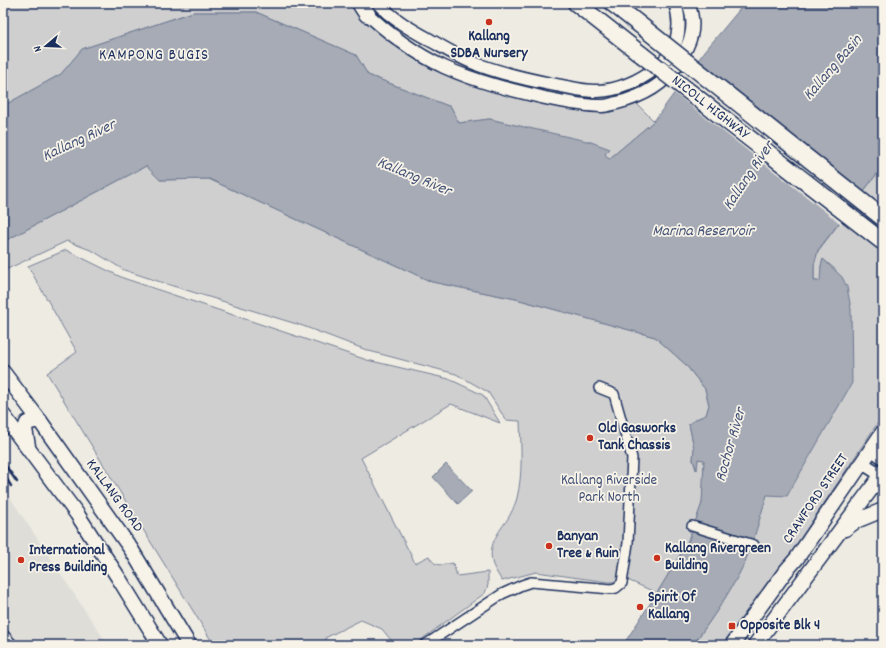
<svg xmlns="http://www.w3.org/2000/svg" width="886" height="648" font-family="Dekko,sans-serif">
<style>
.built{fill:#deddd8}
.green{fill:#cfcfcf;stroke:#757f96}
.water{fill:#a6abb5;stroke:#6e7992}
.pier{fill:#eeebe2}
.lines{fill:none;stroke-linecap:round;stroke-linejoin:round}
.street-casing{stroke:#1b2f5e;stroke-width:12}
.secondary-casing{stroke:#1b2f5e;stroke-width:15}
.primary-casing{stroke:#1b2f5e;stroke-width:17}
.highway-casing{stroke:#1b2f5e;stroke-width:19}
.street{stroke:#f7f3e8;stroke-width:9}
.secondary{stroke:#f7f3e8;stroke-width:12}
.primary{stroke:#f7f3e8;stroke-width:14}
.highway{stroke:#f7f3e8;stroke-width:16}
.rail{stroke:#1b2f5e;stroke-width:2.5}
.highway-bridge-casing{stroke:#1b2f5e;stroke-width:19;stroke-linecap:butt}
.highway-bridge{stroke:#f7f3e8;stroke-width:16}
.poi-dot{fill:#c8321e;stroke:#f7f3e8;stroke-width:1.5}
.labels{text-anchor:middle;dominant-baseline:central;stroke-width:3.5;stroke-linejoin:round;paint-order:stroke}
.poi-label{font-size:15px;font-weight:bold;fill:#1b2f5e;stroke:#f7f3e8;text-anchor:start}
.street-label{font-size:15px;fill:#1b2f5e;stroke:#f7f3e8}
.park-label{font-size:15px;fill:#3f4f75;stroke:#f7f3e8}
.neighbourhood-label{font-size:16px;letter-spacing:1px;fill:#1b2f5e;stroke:#f7f3e8}
.water-label{font-size:16px;font-style:italic;fill:#455478;stroke:#f7f3e8}
</style>
<rect width="100%" height="100%" fill="#eeebe2"/>
<filter id="ink" filterUnits="userSpaceOnUse"><feTurbulence type="fractalNoise" baseFrequency=".025" numOctaves="2"/><feDisplacementMap in="SourceGraphic" scale="8" xChannelSelector="R" yChannelSelector="G"/><feConvolveMatrix kernelMatrix="1 2 1 2 8 2 1 2 1" color-interpolation-filters="sRGB"/></filter>
<g filter="url(#ink)">
<path class="built" d="M 3,487 L 108,645 L 3,645 Z"/>
<g class="green">
<path d="M 3,3 L 356,3 L 444,66 L 559,102 L 600,112 L 637,104 L 654,121 L 609,159 L 604,154 L 609,149 L 490,119 L 458,123 L 451,107 L 368,75 L 356,55 L 256,12 L 193,12 L 82,49 L 61,74 L 3,106 Z"/>
<path d="M 146,166 L 160,180 L 209,179 L 432,282 L 516,299 L 655,337 L 685,364 L 705,389 L 709,405 L 706,415 L 696,419 L 689,424 L 694,448 L 693,460 L 696,470 L 698,459 L 704,459 L 704,491 L 701,507 L 686,545 L 657,593 L 623,578 L 613,582 L 608,582 L 536,572 L 502,581 C 499,576 495,570 493,565 C 487,547 497,534 507,520 C 511,514 515,505 517,498 C 523,473 521,447 520,421 L 506,420 L 488,392 L 456,374 L 369,351 L 303,326 L 173,286 L 124,270 L 93,251 L 67,241 L 3,271 L 3,242 Z"/>
<path d="M 883,166 L 883,415 L 790,554 L 722,645 L 693,645 C 716,613 735,586 750,549 L 836,270 L 823,259 L 821,266 L 821,281 L 814,281 L 814,265 L 818,251 Z"/>
<path d="M 66,250 L 123,278 L 367,360 L 449,379 L 483,395 L 500,423 L 451,404 L 361,458 L 415,563 L 429,556 C 435,568 442,565 453,563 L 457,576 L 488,572 L 488,585 L 485,593 L 414,645 L 395,645 L 382,629 L 361,620 L 325,638 L 329,645 L 214,645 L 47,373 L 77,352 L 28,266 Z"/>
</g>
<g class="water">
<path d="M 738,3 L 883,3 L 883,166 L 818,250 L 814,265 L 814,281 L 820,281 L 821,266 L 823,259 L 842,277 L 847,287 L 851,309 L 852,383 L 787,496 L 767,495 C 760,517 754,541 745,562 C 731,592 712,618 693,645 L 623,645 L 657,593 L 688,542 L 702,503 L 704,460 L 698,459 L 697,470 L 693,460 L 694,448 L 689,424 L 696,419 L 706,415 L 709,405 L 705,389 L 685,364 L 655,337 L 516,299 L 432,282 L 209,179 L 160,180 L 146,166 L 3,242 L 3,106 L 61,74 L 82,49 L 193,12 L 256,12 L 356,55 L 368,75 L 451,107 L 459,123 L 489,119 L 591,142 L 610,149 L 605,154 L 609,159 L 654,121 L 705,51 L 740,9 Z"/>
<path d="M 446,464 L 472,491 L 458,504 L 433,477 Z"/>
</g>
<path class="pier" d="M 696,60 L 865,192 L 841,224 L 673,92 Z"/>
<g class="lines">
<g class="street-casing">
<g id="street">
<path d="M 692,526 L 754,545"/>
<path d="M 3,634 L 13,645"/>
<path d="M 425,645 L 502,594 L 522,585 L 531,582 L 611,589 L 616,588 L 622,583 L 628,543 L 632,458 L 614,394 L 599,388"/>
</g>
</g>
<g class="secondary-casing">
<g id="secondary">
<path d="M 378,3 C 392,19 412,30 430,40 C 446,49 462,59 479,65 C 504,74 530,80 556,85 C 569,87 584,92 598,91 C 619,90 639,81 656,68 C 678,51 683,29 675,3"/>
<path d="M 361,8 C 386,32 412,52 444,67 C 477,82 511,90 545,98 C 564,102 583,106 602,106 C 607,106 612,104 617,103 C 641,97 663,86 677,65 C 690,44 698,28 688,3"/>
<path d="M 871,449 L 883,458"/>
<path d="M 862,463 L 883,476"/>
</g>
</g>
<g class="primary-casing">
<g id="primary">
<path d="M 3,372 L 40,421 L 131,549 L 189,645"/>
<path d="M 3,415 L 77,514 L 118,577 L 160,645"/>
<path d="M 28,446 L 25,429 L 27,423 L 34,421 L 40,421"/>
<path d="M 845,529 L 856,521 L 883,510"/>
<path d="M 732,645 L 785,572 L 797,558 L 883,432"/>
<path d="M 755,645 L 883,473"/>
</g>
</g>
<g class="highway-casing">
<g id="highway">
<path d="M 360,3 L 367,14"/>
<path d="M 576,3 L 642,55"/>
<path d="M 612,3 L 625,13"/>
</g>
</g>
<use href="#street" class="street"/>
<use href="#secondary" class="secondary"/>
<use href="#primary" class="primary"/>
<use href="#highway" class="highway"/>
<g class="rail">
<path d="M 3,462 L 17,482"/>
<path d="M 3,473 L 11,486"/>
</g>
<g class="highway-bridge-casing">
<g id="highway-bridge">
<path d="M 625,13 L 883,218"/>
<path d="M 642,55 L 883,242"/>
</g>
</g>
<use href="#highway-bridge" class="highway-bridge"/>
</g>
</g>
<g class="poi-dot">
<circle cx="489" cy="22" r="4"/>
<circle cx="590" cy="438" r="4"/>
<circle cx="549" cy="546" r="4"/>
<circle cx="657" cy="558" r="4"/>
<circle cx="21" cy="560" r="4"/>
<circle cx="640" cy="607" r="4"/>
<rect x="728" y="622" width="8" height="8" rx="2"/>
</g>
<g class="labels">
<g class="poi-label">
<text x="489" y="37" text-anchor="middle">Kallang<tspan x="489" dy="17">SDBA Nursery</tspan></text>
<text x="598" y="429">Old Gasworks<tspan x="598" dy="17">Tank Chassis</tspan></text>
<text x="557" y="537">Banyan<tspan x="557" dy="17">Tree &amp; Ruin</tspan></text>
<text x="665" y="549">Kallang Rivergreen<tspan x="665" dy="17">Building</tspan></text>
<text x="29" y="551">International<tspan x="29" dy="17">Press Building</tspan></text>
<text x="648" y="598">Spirit Of<tspan x="648" dy="17">Kallang</tspan></text>
<text x="740" y="626">Opposite Blk 4</text>
</g>
<g class="street-label">
<text transform="translate(710 108) rotate(38)">NICOLL HIGHWAY</text>
<text transform="translate(114 496) rotate(54)">KALLANG ROAD</text>
<text transform="translate(816 499) rotate(-56)">CRAWFORD STREET</text>
</g>
<g class="park-label">
<text x="609" y="481">Kallang Riverside<tspan x="609" dy="17">Park North</tspan></text>
</g>
<g class="neighbourhood-label">
<text x="154" y="55">KAMPONG BUGIS</text>
</g>
<g class="water-label">
<text transform="translate(833 68) rotate(-49)">Kallang Basin</text>
<text transform="translate(79 141) rotate(-25)">Kallang River</text>
<text transform="translate(749 176) rotate(-56)">Kallang River</text>
<text transform="translate(414 177) rotate(23)">Kallang River</text>
<text x="703" y="231">Marina Reservoir</text>
<text transform="translate(731 445) rotate(-74)">Rochor River</text>
</g>
</g>
<rect width="886" height="648" fill="none" stroke="#f7f3e8" stroke-width="16"/>
<rect x="8" y="8" width="870" height="632" fill="none" stroke="#1b2f5e" stroke-width="1.5" filter="url(#ink)"/>
<g transform="translate(46 46) rotate(251)" stroke="#f7f3e8" stroke-width="3" paint-order="stroke">
<path d="M0-3L7 15L0 10L-7 15Z" fill="#1b2f5e"/>
<text y="-6" font-size="11" font-weight="bold" text-anchor="middle" fill="#1b2f5e">N</text>
</g>
</svg>
